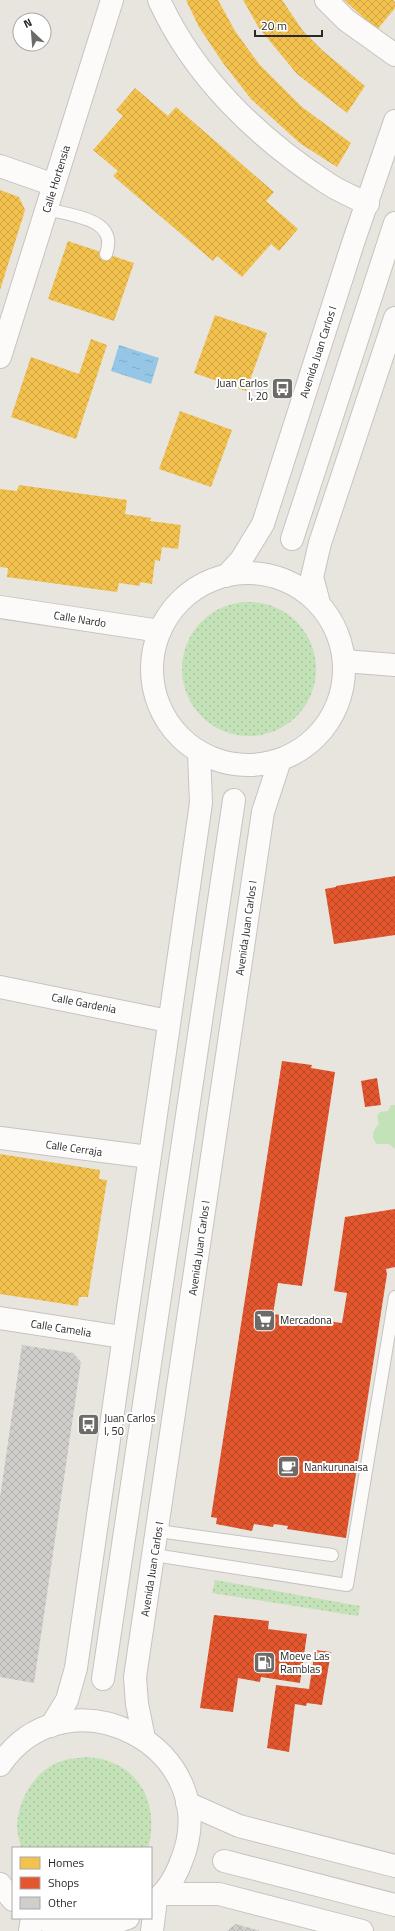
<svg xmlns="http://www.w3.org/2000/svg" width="395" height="1931" viewBox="0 0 395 1931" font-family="'Titillium Web',sans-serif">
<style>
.park{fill:#c4e2b8}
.garden{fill:url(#garden-dots)}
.water{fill:url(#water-ripples)}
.homes{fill:url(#homes-cross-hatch)}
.shops{fill:url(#shops-cross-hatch)}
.building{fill:url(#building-cross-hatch)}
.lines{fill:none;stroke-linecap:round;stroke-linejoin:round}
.lane-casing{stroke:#c5c4c3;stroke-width:14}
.street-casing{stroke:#c5c4c3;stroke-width:24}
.secondary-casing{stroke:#c5c4c3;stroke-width:24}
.lane{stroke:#fcfbfa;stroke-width:12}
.street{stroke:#fcfbfa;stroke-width:22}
.secondary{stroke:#fcfbfa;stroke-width:22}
.labels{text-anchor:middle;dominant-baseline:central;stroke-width:4;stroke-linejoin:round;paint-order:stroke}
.street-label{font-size:11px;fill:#292929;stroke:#fff}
.poi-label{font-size:11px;fill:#292929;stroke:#fff;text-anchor:start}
</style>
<defs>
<pattern id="garden-dots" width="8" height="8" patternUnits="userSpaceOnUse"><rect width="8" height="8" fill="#c4e2b8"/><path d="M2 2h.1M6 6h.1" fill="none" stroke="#a8c29e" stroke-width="1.8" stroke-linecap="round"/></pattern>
<pattern id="water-ripples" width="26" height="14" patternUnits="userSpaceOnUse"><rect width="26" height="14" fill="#95c6e6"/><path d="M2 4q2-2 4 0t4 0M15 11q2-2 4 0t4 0" fill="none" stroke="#80aac5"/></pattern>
<pattern id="homes-cross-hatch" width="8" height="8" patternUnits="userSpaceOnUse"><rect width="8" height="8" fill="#f2c14e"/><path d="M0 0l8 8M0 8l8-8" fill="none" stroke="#d0a644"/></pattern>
<pattern id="shops-cross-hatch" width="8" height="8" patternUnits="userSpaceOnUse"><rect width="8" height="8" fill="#e4572e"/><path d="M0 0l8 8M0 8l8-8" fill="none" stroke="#b94827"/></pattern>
<pattern id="building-cross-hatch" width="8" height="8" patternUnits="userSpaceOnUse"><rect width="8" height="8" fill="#d0ceca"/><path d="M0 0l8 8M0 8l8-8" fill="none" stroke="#b3b1ae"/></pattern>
</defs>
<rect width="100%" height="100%" fill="#e8e5de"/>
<path class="park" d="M391 1105H395V1149L389 1144H377C370 1137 373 1130 379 1124L377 1116 380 1112 388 1111Z"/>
<path class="garden" d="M182 669a67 67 0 1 1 134 0a67 67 0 1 1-134 0Z
M215 1580 360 1606 358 1616 212 1593Z
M87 1757C94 1758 102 1758 108 1761 146 1774 158 1812 148 1848H21C20 1841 17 1833 17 1827 18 1798 36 1768 65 1760 72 1758 80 1758 87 1757Z"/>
<path class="water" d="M119 345 159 358 151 384 111 371Z"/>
<path class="homes" d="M186 0H218L235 31 259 64 302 107 351 143 337 167 301 144 251 99 223 63 199 27Z
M243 0H282L303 31 322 50 365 86 347 113 297 74 259 28Z
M344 0H393L395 2V8L377 30Z
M135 88 168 116 176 107 274 192 266 201 298 229 279 251 271 244 242 277 217 256 213 261 113 176 118 171 93 150 123 116 116 110Z
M0 190 19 197 25 210 0 290Z
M68 241 134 263 114 321 48 299Z
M215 315 267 333 246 391 194 373Z
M91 339 107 345 76 439 11 417 31 357 79 374Z
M180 411 232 430 211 487 159 469Z
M19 485 127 500 125 514 151 518 150 521 181 525 178 549 162 547 160 561 155 560 152 584 140 582V586L119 583 117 592 7 577 8 568 0 567V489L17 491Z
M0 1154 100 1170 99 1179 107 1180 88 1297H79L78 1306 0 1294Z"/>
<path class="shops" d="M395 876V935L334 944 325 889 336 887V886Z
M282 1061 312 1065 311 1068 335 1072 302 1286 278 1283 273 1314 342 1323 347 1293 334 1291 345 1217 395 1209V1267L386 1269 387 1274 346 1538 287 1529 288 1526 274 1524 273 1527 254 1524 252 1531 216 1524 217 1518 211 1517Z
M377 1078 381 1105 365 1107 361 1081Z
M214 1615 269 1621 268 1629 307 1634 300 1683 261 1677 260 1682 238 1678 233 1712 200 1708Z
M315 1650 331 1652 322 1705 307 1703 306 1706 295 1704 289 1752 267 1748 276 1685 309 1689Z"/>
<path class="building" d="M22 1345 73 1353 81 1362 34 1683 0 1677V1498Z
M236 1924 260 1931H227Z"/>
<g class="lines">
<defs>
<path id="lane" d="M47 209C71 216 119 218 106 254
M158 1531 332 1555
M154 1555 347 1585 395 1297"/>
<path id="street" d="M159 0C194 77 258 138 327 183 340 192 354 197 368 204
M326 0 346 20 395 55
M0 166 54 185
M0 357 112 0
M292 539 395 223
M0 607 160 631
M344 661 395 665
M0 987 168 1021
M0 1138 149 1157
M0 1318 122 1337
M103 1679 234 800
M187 1803 239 1826 395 1866
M224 1861 395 1905
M162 1894H219L362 1931
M30 1931 32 1918"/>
<path id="secondary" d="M152 669a96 96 0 1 1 192 0a96 96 0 1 1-192 0Z
M226 576 241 560 263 524 353 243 395 121
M319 603 312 577 320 543 395 318
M51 1726 67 1700 76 1668 201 803 199 753
M144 1738 137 1704 135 1677 263 812 280 760
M0 1765C68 1665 228 1749 181 1862 175 1878 165 1894 151 1904
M0 1884 13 1900
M40 1918C71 1931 97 1929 128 1918
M152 1931 156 1900"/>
</defs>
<use href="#lane" class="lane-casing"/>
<use href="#street" class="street-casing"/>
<use href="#secondary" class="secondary-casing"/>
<use href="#lane" class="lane"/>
<use href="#street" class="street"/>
<use href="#secondary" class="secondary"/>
</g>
<defs>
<symbol id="bus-square" viewBox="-11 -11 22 22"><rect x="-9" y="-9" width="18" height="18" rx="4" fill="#6c6b68" stroke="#fff"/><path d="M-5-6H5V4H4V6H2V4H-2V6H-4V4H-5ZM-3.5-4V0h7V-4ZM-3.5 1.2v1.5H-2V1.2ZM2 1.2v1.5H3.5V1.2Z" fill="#fff"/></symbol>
<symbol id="supermarket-square" viewBox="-11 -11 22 22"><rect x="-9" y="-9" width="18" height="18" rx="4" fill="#6c6b68" stroke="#fff"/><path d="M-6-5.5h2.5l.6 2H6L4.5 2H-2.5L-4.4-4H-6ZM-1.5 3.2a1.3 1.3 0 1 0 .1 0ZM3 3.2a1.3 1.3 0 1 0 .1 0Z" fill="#fff"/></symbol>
<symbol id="cafe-square" viewBox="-11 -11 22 22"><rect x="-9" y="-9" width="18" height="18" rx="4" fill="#6c6b68" stroke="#fff"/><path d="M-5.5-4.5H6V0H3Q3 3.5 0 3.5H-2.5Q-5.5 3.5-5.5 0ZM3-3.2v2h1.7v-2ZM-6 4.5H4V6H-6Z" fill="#fff"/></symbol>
<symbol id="fuel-square" viewBox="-11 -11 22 22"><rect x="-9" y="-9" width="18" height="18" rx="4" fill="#6c6b68" stroke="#fff"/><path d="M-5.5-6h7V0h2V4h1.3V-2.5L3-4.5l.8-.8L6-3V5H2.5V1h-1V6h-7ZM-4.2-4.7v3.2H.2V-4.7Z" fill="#fff"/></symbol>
</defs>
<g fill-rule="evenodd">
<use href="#bus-square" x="270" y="376" width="25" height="25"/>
<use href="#supermarket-square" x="252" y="1308" width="25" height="25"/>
<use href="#bus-square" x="76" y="1412" width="25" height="25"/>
<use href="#cafe-square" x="276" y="1454" width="25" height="25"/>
<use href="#fuel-square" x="252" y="1650" width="25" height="25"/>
</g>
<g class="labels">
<g class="street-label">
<text transform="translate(56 179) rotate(-73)">Calle Hortensia</text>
<text transform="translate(318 352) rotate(-72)">Avenida Juan Carlos I</text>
<text transform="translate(80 619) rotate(9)">Calle Nardo</text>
<text transform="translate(246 928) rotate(-82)">Avenida Juan Carlos I</text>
<text transform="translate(84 1003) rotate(11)">Calle Gardenia</text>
<text transform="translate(74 1148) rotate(8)">Calle Cerraja</text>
<text transform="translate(199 1248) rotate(-82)">Avenida Juan Carlos I</text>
<text transform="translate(61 1328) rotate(9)">Calle Camelia</text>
<text transform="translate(152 1569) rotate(-81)">Avenida Juan Carlos I</text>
</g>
<g class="poi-label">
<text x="268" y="383" text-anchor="end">Juan Carlos<tspan x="268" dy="13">I, 20</tspan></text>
<text x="280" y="1320">Mercadona</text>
<text x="104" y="1418">Juan Carlos<tspan x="104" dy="13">I, 50</tspan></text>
<text x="304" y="1467">Nankurunaisa</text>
<text x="280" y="1656">Moeve Las<tspan x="280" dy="13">Ramblas</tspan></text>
</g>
</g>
<rect x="12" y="1847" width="140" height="72" fill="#ffffff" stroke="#a9a9a9"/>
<rect x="20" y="1857" width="20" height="12" fill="#f2c14e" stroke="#a9a9a9"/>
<text x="48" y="1867" font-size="12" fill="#292929">Homes</text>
<rect x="20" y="1877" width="20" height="12" fill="#e4572e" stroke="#a9a9a9"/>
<text x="48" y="1887" font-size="12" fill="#292929">Shops</text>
<rect x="20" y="1897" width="20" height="12" fill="#d0ceca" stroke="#a9a9a9"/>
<text x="48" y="1907" font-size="12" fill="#292929">Other</text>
<g transform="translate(32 32) rotate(334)"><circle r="19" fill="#ffffff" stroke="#a9a9a9"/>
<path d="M0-3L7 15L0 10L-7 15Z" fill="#6c6b68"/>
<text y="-6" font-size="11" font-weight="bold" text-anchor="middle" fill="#292929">N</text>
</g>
<path d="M255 30v6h67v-6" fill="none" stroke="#292929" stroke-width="2"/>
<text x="261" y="30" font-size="12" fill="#292929" stroke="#ffffff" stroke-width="3" paint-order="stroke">20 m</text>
</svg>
